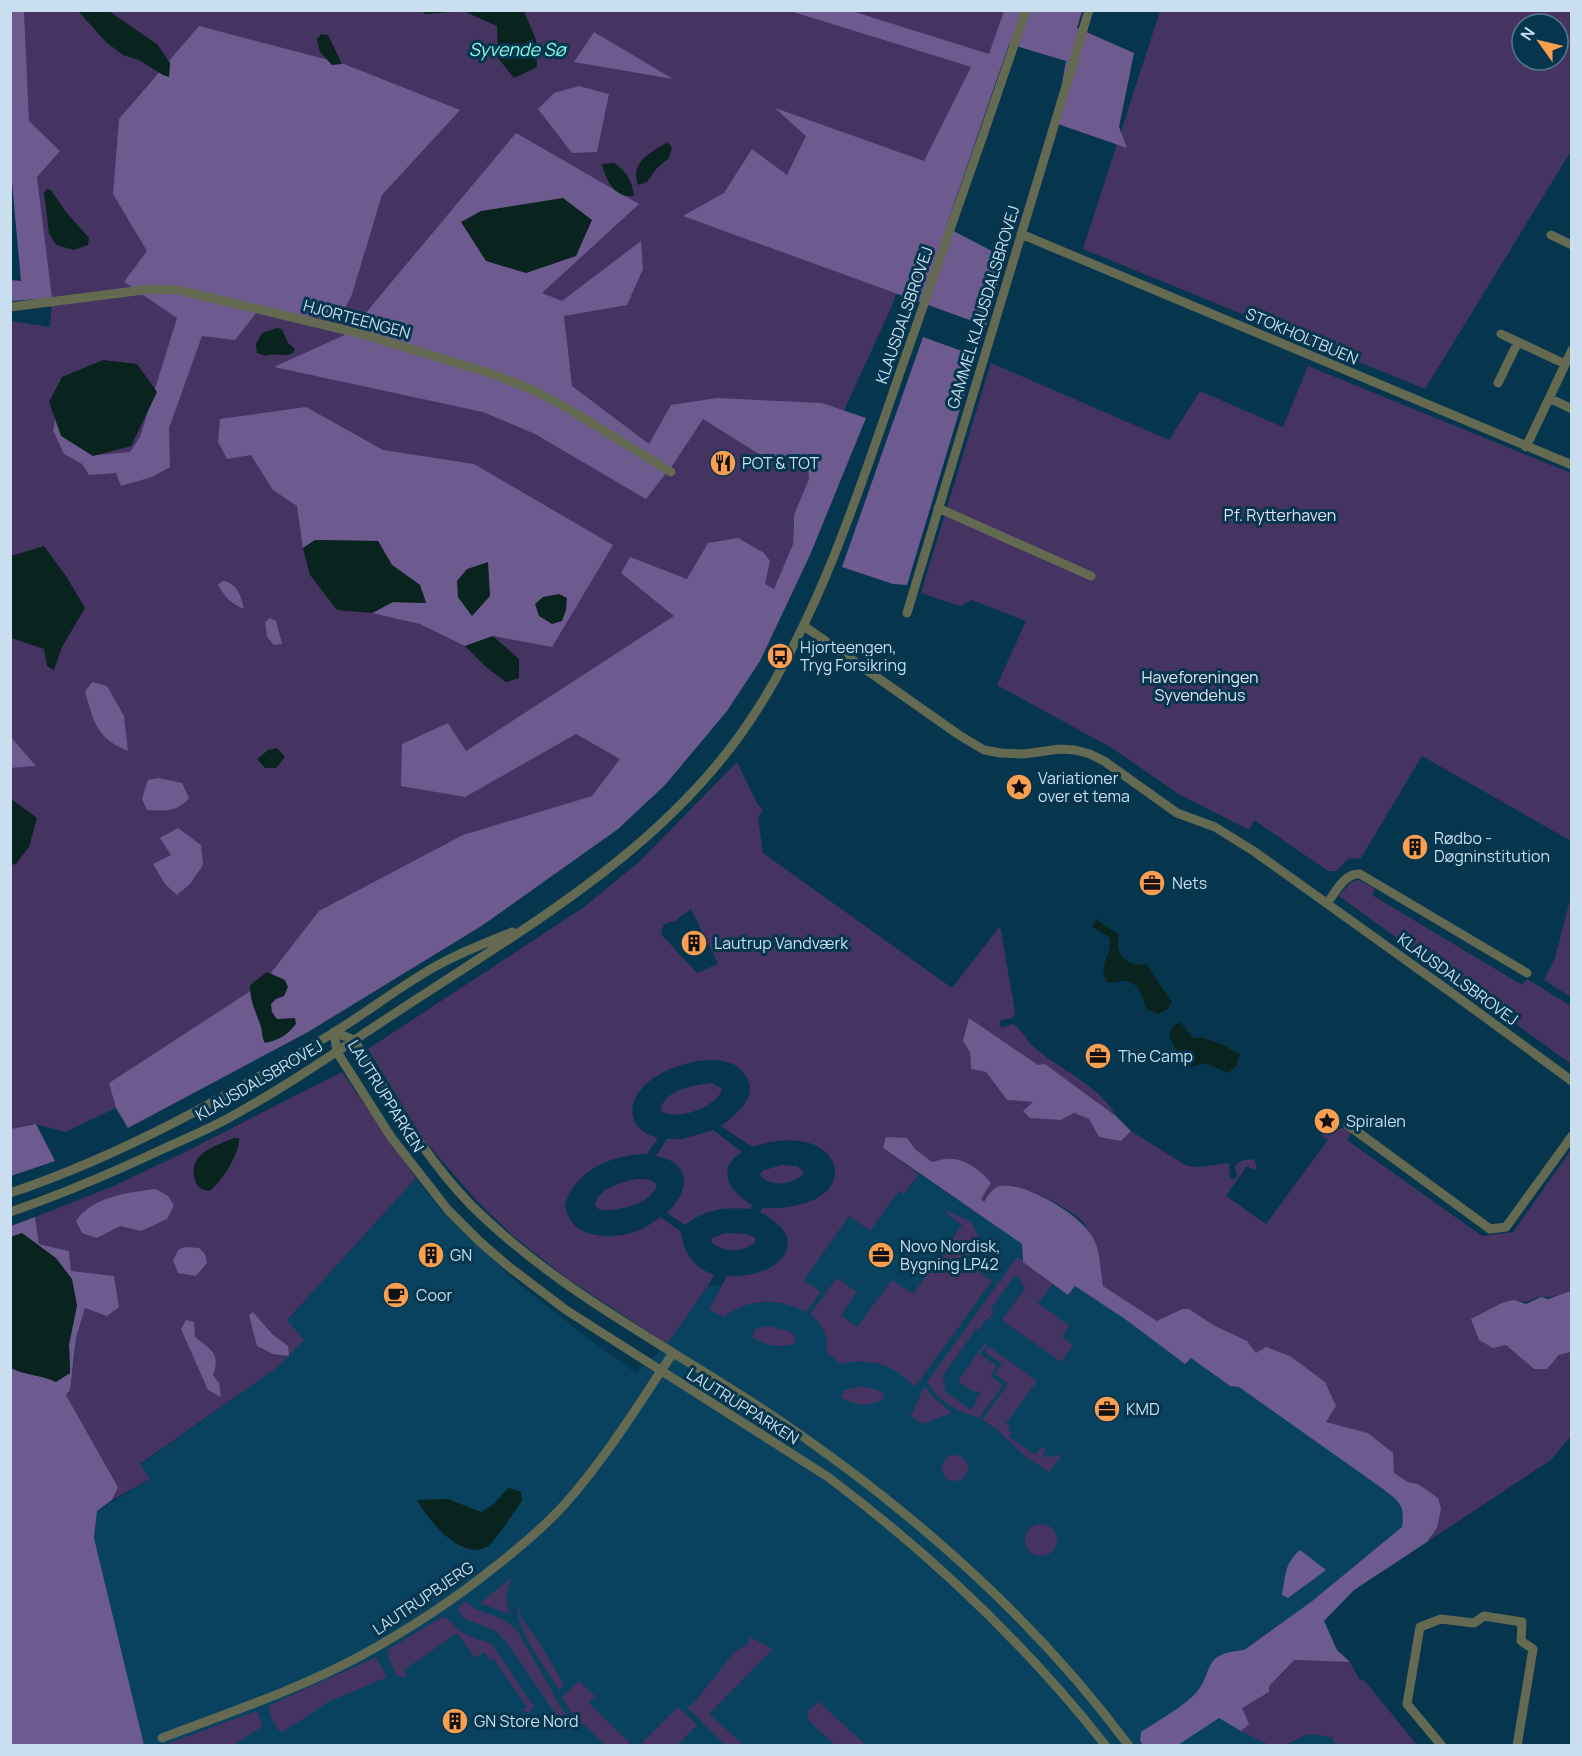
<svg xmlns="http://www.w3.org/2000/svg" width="1582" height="1756" viewBox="0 0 1582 1756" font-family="Manrope,sans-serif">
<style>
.built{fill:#09425f}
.green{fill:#453462;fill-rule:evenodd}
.forest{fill:#6d5b90}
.water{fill:#09231e}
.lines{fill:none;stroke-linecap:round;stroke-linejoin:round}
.minor{stroke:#646a51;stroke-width:9}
.labels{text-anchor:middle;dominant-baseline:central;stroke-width:6;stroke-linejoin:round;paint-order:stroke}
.street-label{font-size:16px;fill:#c9dfef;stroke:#06354e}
.poi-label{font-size:16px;fill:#c9dfef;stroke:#06354e;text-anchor:start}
.park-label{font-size:16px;fill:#e6e1f2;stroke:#06354e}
.water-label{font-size:18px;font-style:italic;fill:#83fbe3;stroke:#06354e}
</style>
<rect width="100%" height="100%" fill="#06354e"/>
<path class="built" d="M919 1174 1022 1244 1023 1262 1068 1295 1075 1285 1125 1319 1185 1363 1191 1358 1230 1386 1239 1387 1383 1489 1397 1500 1404 1510 1402 1527 1387 1542 1311 1602 1243 1650 1231 1651 1193 1696 1219 1717 1269 1746 144 1745 94 1538 97 1511 150 1479 140 1465 279 1366 303 1340 287 1320 416 1178 440 1209 512 1278 590 1340 636 1373 667 1344 708 1286 803 1280 849 1216 870 1231 899 1190 905 1194Z
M1305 1735H1321L1342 1742 1400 1746H1287Z"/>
<path class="green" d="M24 11H790L971 67 892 306 793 521V544L774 589 643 771 264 982 109 1083 116 1108 65 1132 36 1124 11 1129 10 768 35 766 11 737V321L50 327 52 298 29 121Z
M852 11H1004L990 55Z
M1160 11H1571V151L1425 389 1083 249ZM1522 24H1558V60H1522Z
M991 363 1169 440 1200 391 1283 427 1308 366 1571 473V841L1422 756 1361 858 1348 859 1336 871H1328L1254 820 1249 830 1177 793 1112 748 997 685 1026 621 972 600 960 606 921 593Z
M737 762 758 805 763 810 758 817 763 853 952 988 1000 926 1015 1011 1013 1018 1001 1020 999 1025 1002 1028 1013 1024C1022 1029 1026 1041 1035 1048 1063 1072 1098 1084 1117 1117L1038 1065 970 1052 971 1069 986 1072 1007 1100 1034 1102 1061 1120 1074 1113 1089 1119 1121 1141 1131 1131 1187 1166 1200 1167 1229 1163 1230 1178 1233 1180 1237 1177 1235 1166 1240 1161 1254 1159 1257 1168 1254 1170 1247 1166 1226 1196 1266 1224 1328 1140 1321 1135 1345 1127 1352 1132 1347 1140 1482 1236 1513 1232 1571 1150V1291C1562 1295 1553 1297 1542 1297 1530 1297 1533 1305 1514 1300L1506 1345 1534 1369H1547L1559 1355 1571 1352V1436L1551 1460 1427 1542 1437 1528 1441 1509 1419 1484 1408 1482 1393 1473 1368 1433 1326 1422 1256 1353 1189 1309H1182L1157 1321 1103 1286C1101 1275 1090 1231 1084 1223 1075 1213 1045 1196 1032 1192 1022 1188 1010 1187 1000 1186L984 1202 915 1149 883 1148 919 1174 904 1194 899 1191 870 1231 849 1216 804 1280 821 1292 806 1312C778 1298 750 1297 724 1317L709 1310 727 1276C771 1280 820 1244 760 1212L762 1208C873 1213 848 1114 752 1147L721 1126C735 1115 758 1098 747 1078 731 1045 668 1064 647 1083 624 1104 628 1130 658 1138L647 1154C613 1154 575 1170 565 1205 570 1240 613 1241 640 1230 647 1227 654 1221 661 1217L681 1232C684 1253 693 1267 714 1275L708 1286 667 1344 565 1277 512 1235 476 1200 423 1139 368 1049 584 907 640 861ZM691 909 718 964 697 973 661 934 664 924 675 921Z
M1359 880 1375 889 1372 895 1522 985 1527 979 1571 1006V1064L1339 896 1351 882Z
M1571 896V997L1544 980 1555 958Z
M342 1072 416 1178 287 1320 304 1340 279 1366 140 1464 150 1479 112 1500 118 1486 66 1395 74 1363 76 1338 85 1308 71 1271 69 1251 39 1244 35 1217 114 1186 189 1150Z
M712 1083 722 1089C718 1107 676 1122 661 1111 662 1090 695 1085 712 1083Z
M713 1130 742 1152C714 1169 731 1193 752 1205L750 1209C726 1207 705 1209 685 1225L667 1213C690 1190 693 1163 656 1156L667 1139H683Z
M781 1165 797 1166 803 1171 802 1176C790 1184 770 1188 760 1175L762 1171Z
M637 1179C645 1179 653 1178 657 1186 649 1205 619 1211 600 1210L595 1205C598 1188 622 1182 637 1179Z
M947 1211 971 1222 980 1239 964 1261 992 1281 915 1387C894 1365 871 1357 841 1364L826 1352C828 1335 824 1325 810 1314L837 1278 857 1292 841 1315 857 1327 892 1280 913 1294 962 1225 946 1213Z
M726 1233 747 1234 755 1238V1242C742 1253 724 1253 711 1242L712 1238Z
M1017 1257 1053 1284 1038 1303 1070 1326 1062 1337 1073 1345 1061 1362 1002 1320 1026 1287 1020 1283 1022 1280 1015 1275 990 1310 994 1312 990 1317 993 1320 992 1321 987 1318 978 1330 976 1329 942 1377 945 1380 943 1384 946 1386 944 1391 971 1410 977 1402 974 1400 981 1394 975 1390 974 1392 958 1381 985 1343 987 1345 980 1354 997 1366 990 1376 1003 1385 979 1418C957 1411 940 1403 927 1382Z
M767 1326 785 1330 792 1333 796 1338 794 1344C779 1348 765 1346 752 1337L755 1329Z
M988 1346 1037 1381 1006 1423 1010 1426 1008 1430 1012 1432 1009 1437 1035 1455 1042 1447 1046 1450 1042 1457 1062 1455 1049 1472 1025 1456 995 1428 982 1420 1008 1384 995 1374 1002 1364 986 1353Z
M925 1386 932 1396 952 1413 922 1424 910 1415C918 1406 918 1396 925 1386Z
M857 1387 871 1388 884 1393V1398C871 1408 854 1406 841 1397L844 1390Z
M942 1468a13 13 0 1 1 26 0a13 13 0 1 1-26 0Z
M1025 1540a16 16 0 1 1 32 0a16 16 0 1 1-32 0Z
M511 1578 506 1595 509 1614 480 1603Z
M465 1601 476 1609 504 1620 517 1630 562 1709 574 1725 567 1731 508 1644 496 1631 463 1618 458 1608Z
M517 1604 522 1619 536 1637 564 1684 559 1690C545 1667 516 1631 517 1604Z
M442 1617 448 1619 458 1629 469 1636 492 1644 534 1707 529 1713 522 1710 527 1707 493 1658 490 1660 484 1652 475 1658 457 1633 404 1670 407 1675 402 1678 396 1675 387 1653 389 1649Z
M750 1637 773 1649 709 1714 744 1745H725L687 1707 693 1704 735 1651 747 1645Z
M376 1657 387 1677 330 1701 281 1733 272 1720 268 1706Z
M1294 1660 1350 1662 1360 1680 1365 1681 1417 1745H1336L1332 1738 1321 1735H1305L1287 1745H1269L1241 1731 1244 1728 1213 1708Z
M579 1681 595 1696 589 1703 632 1745H606L572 1714 562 1697Z
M819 1702 866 1745H835L810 1722 807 1714 809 1709Z
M678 1707 697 1725 678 1745H640Z
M257 1711 263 1726 234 1745H164Z"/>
<path class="forest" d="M24 10 29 121 60 151 37 177 52 298 11 301V280L21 281 10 161V11Z
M790 11H852L989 54 1004 11H1082L1077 28 1134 53 1119 127 1127 148 1055 123 1066 61 1009 44 946 227 1005 258 986 326 683 216 724 193 752 149 787 175 806 136 775 108 924 161 971 67Z
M199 26 344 64 460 110 382 195 352 294 339 321 287 313 257 312 235 340 202 336 169 428 170 467 152 477 121 486 116 473 89 475 82 464 64 454 53 430 56 415 74 436 97 455 130 452 140 437 177 318 124 282 147 251 113 194 119 119Z
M594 32 673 79 574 62Z
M579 86 609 94 597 152 572 153 538 109 554 93Z
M516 133 639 204 542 293 562 301 641 241 643 269 627 305 564 316 572 386 649 444 671 405 717 398 822 403 866 418 810 555 760 661 727 711 665 785 618 829 483 925 308 1032 128 1128 116 1108 109 1083 264 982 319 911 463 835 592 796 620 759 576 734 465 797 401 786 402 744 448 723 466 751 674 616 621 573 630 557 687 579 708 543 738 538 764 553 770 561 765 584 774 589 793 544 794 515 809 479 808 467 798 456 767 459 703 419 674 463 646 499 535 434 483 412 274 367 349 333Z
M923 337 976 356 907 585 893 584 842 567Z
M306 407 383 450 474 464 613 545 552 647 493 636 465 646 420 624 372 613 393 602 426 603 420 585 392 565 378 541 315 540 303 548 297 506 273 490 251 455 227 459 218 442 220 419Z
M222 581C237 582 241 596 244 609 231 604 225 597 218 585Z
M270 618 276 621 282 644 274 645 267 637 265 622Z
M92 682 107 686 124 716 128 751C96 738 94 722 85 692Z
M10 737H11L36 766 11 768Z
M158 778 182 783 189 798C178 812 164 811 147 810L142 799 148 780Z
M178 828 201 845 203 865 190 884 177 895 165 884 153 864 171 855 160 838Z
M969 1018 1038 1065 1045 1064 1117 1117 1131 1131 1121 1141 1099 1137 1089 1119 1074 1113 1061 1120 1030 1118 1023 1111 1033 1102 1007 1100 986 1072 971 1069 970 1052 963 1041Z
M36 1124 55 1161 11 1176V1129Z
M886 1137 907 1138 915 1149 932 1162C937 1161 942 1159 947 1159 963 1157 982 1171 991 1183L981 1199 984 1202C988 1196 992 1188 1000 1186 1026 1182 1079 1214 1092 1236 1101 1251 1100 1270 1103 1286L1157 1321 1182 1309H1189L1215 1326 1247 1341 1256 1353 1266 1347 1290 1356 1325 1382 1336 1406 1326 1422 1368 1433 1393 1453 1394 1473 1408 1482 1418 1484 1438 1498 1441 1509 1437 1528 1427 1542 1354 1590 1324 1621 1337 1650 1350 1662 1294 1660 1269 1686V1692L1242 1708 1249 1724 1241 1731 1219 1718 1178 1745H1143L1140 1741 1141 1732C1158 1721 1177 1710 1192 1697 1217 1674 1197 1654 1244 1650L1311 1602 1402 1527C1405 1505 1400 1502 1383 1489L1239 1387 1230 1386 1191 1358 1185 1364 1125 1319 1075 1286 1068 1295 1023 1262 1022 1244 883 1148Z
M156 1189 168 1196 174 1205 167 1219 141 1231 120 1226 97 1238 82 1233 76 1221C91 1197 130 1192 156 1189Z
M35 1217 39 1244 69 1251 71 1271 114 1276 119 1307 107 1316 85 1308 76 1338 70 1390 66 1395 118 1487 112 1500 97 1511 94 1538 144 1745H11L10 1368C25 1375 41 1375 56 1381L70 1373 69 1344 77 1305 22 1233 11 1237V1226Z
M186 1247 199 1248 205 1254 207 1263 196 1276 178 1273 173 1260 179 1249Z
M1571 1291V1352L1559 1355 1547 1369H1534L1506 1345 1493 1348 1479 1340 1471 1319 1502 1303 1514 1300 1526 1304 1541 1297 1548 1299Z
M253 1312 272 1334 288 1346 289 1356 273 1354 257 1346 249 1315Z
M186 1320 194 1322 195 1337C211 1350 221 1353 213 1375L219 1383 221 1397 208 1390 181 1329Z
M1300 1550 1326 1570 1288 1598 1282 1595C1286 1575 1284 1564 1300 1550Z"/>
<path class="water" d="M78 11H109L158 45 170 63 169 77 163 75 139 60 123 55 106 42Z
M420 11H524L536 40 537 67 514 78 498 58 497 26 463 11 426 14Z
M321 34 328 35 342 64 332 65 320 52 317 39Z
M668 142 672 148 669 158 657 168 647 182 638 185C629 163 652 151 668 142Z
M614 163C627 171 632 181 634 196 614 198 606 180 602 164Z
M47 189 51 190 66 212 89 238 88 245 74 250 56 245 49 233 44 193Z
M563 198 592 220 576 256 526 273 486 261 461 222 481 211Z
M277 328 282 329 288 343 295 349 293 353C283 358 277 352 266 356L257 353 256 344 262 333Z
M103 360 137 364 157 392 131 446 93 456 61 436 49 402 62 377Z
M315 540 378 541 392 565 420 585 426 603 393 602 372 613 337 610 310 575 303 548Z
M44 546 66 576 85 608 62 647 54 670 47 666 44 649 11 638V556Z
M488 562 490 596 472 616 458 597 457 581 467 569Z
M559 594 567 598 566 610 562 621 552 624 539 616 535 604 543 597Z
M493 636 519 659V678L506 682 486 667 465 646Z
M277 748 285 757 276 768H265L257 759 268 750Z
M11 799 37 818 29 847 16 864 11 865Z
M1096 919 1119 935C1114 954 1127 968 1146 964L1172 1002 1168 1009 1158 1014 1147 1009C1143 999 1139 983 1127 981 1120 980 1115 984 1107 982 1097 966 1112 955 1110 938L1092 926Z
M267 972 285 980 288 987 284 996 276 999 271 1004 272 1012 277 1019 295 1018 296 1024C287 1035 280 1040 265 1043 261 1036 263 1031 260 1024 255 1010 250 1001 250 985Z
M1180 1022 1193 1038H1203L1227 1046 1229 1049 1240 1054 1236 1066 1228 1073 1206 1063 1191 1067 1183 1062 1169 1036 1173 1026Z
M234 1138H239C241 1151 221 1184 209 1191 202 1190 197 1187 195 1180 187 1154 215 1146 234 1138Z
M22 1233 56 1258 72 1279 77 1305 69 1344 70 1373 56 1382C41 1375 25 1375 11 1368V1237Z
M509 1488 521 1492 522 1501C514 1512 497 1539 488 1546 463 1563 427 1519 417 1500L448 1499 481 1512C494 1507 499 1496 509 1488Z"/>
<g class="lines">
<path class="minor" d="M1021 234 1572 465
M1551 235 1572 245
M10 307 151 289 178 290 358 333 490 373 533 390 567 408 671 472
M1501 334 1565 364
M1498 383 1518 342
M1549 398 1572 409
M1526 447 1572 350
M938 508 1091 576
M907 613 1089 10
M804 626 959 735 984 750 1001 753 1024 754 1060 749 1075 750 1090 754 1104 761 1177 813 1215 827 1255 852 1456 996 1572 1081
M1327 903C1336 892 1344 873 1360 874L1527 973
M334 1032 354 1040C390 1096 424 1157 471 1205 554 1288 660 1342 758 1406 897 1498 1029 1611 1129 1746
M334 1032 337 1052 391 1137 448 1210 479 1241 508 1266 566 1310 828 1477C933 1556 1024 1642 1106 1746
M1348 1125 1490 1229 1506 1227 1572 1136
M10 1193C124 1155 231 1094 333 1033 363 1015 391 993 421 975 449 957 481 945 512 932
M10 1212C63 1194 114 1172 165 1148 185 1139 206 1130 225 1120 294 1083 357 1037 423 995 546 915 676 838 757 710 821 609 858 494 897 381 940 258 984 134 1026 10
M162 1738C230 1712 300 1689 364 1654 411 1628 455 1599 496 1566 520 1547 544 1527 564 1505 606 1458 638 1405 673 1353
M1442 1746 1407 1704 1420 1627 1441 1619 1474 1623 1484 1616 1522 1622 1521 1641 1533 1649 1517 1746"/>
</g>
<defs>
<symbol id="restaurant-disc" viewBox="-11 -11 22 22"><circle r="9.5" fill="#fa9f4f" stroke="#06354e"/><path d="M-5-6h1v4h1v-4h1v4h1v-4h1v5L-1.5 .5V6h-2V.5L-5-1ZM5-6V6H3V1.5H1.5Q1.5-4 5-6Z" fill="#111"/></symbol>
<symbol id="bus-disc" viewBox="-11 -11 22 22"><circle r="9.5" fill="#fa9f4f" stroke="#06354e"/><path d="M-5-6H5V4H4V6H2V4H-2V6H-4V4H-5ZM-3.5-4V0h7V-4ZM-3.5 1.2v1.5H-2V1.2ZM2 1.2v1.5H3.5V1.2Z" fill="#111"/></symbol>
<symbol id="sight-disc" viewBox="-11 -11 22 22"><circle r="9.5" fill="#fa9f4f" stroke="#06354e"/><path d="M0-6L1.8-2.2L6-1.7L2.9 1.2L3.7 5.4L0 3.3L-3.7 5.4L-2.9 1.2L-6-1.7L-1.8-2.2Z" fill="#111"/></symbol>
<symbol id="building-disc" viewBox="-11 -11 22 22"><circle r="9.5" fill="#fa9f4f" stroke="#06354e"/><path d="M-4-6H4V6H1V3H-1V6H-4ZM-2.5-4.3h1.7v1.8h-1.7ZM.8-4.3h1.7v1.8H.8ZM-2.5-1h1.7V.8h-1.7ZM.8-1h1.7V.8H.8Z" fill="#111"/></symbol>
<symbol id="office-disc" viewBox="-11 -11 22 22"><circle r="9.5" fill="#fa9f4f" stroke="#06354e"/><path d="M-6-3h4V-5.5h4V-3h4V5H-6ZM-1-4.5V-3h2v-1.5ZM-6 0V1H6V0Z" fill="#111"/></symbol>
<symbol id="cafe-disc" viewBox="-11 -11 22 22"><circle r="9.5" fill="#fa9f4f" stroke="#06354e"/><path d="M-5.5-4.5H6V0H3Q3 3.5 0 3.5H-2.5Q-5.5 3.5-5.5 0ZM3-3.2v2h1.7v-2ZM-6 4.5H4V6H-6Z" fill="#111"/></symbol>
</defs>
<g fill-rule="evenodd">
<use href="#restaurant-disc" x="708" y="448" width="30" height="30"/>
<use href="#bus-disc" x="765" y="641" width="30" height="30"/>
<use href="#sight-disc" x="1004" y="772" width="30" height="30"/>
<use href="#building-disc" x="1400" y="832" width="30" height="30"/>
<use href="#office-disc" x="1137" y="868" width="30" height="30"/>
<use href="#building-disc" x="679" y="928" width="30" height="30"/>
<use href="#office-disc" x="1083" y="1041" width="30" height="30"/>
<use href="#sight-disc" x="1312" y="1106" width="30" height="30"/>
<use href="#building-disc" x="416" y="1240" width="30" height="30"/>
<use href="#office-disc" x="866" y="1240" width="30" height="30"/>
<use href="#cafe-disc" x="381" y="1280" width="30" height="30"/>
<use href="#office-disc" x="1092" y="1394" width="30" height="30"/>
<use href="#building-disc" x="440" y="1706" width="30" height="30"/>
</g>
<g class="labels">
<g class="street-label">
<text transform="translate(983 307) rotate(-73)">GAMMEL KLAUSDALSBROVEJ</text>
<text transform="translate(904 315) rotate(-71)">KLAUSDALSBROVEJ</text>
<text transform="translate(357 319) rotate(15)">HJORTEENGEN</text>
<text transform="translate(1302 336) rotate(23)">STOKHOLTBUEN</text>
<text transform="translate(1458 979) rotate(36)">KLAUSDALSBROVEJ</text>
<text transform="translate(259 1080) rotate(-30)">KLAUSDALSBROVEJ</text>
<text transform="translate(386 1096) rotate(58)">LAUTRUPPARKEN</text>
<text transform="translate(743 1406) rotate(32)">LAUTRUPPARKEN</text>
<text transform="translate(423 1598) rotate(-34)">LAUTRUPBJERG</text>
</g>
<g class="poi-label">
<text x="742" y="463">POT &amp; TOT</text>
<text x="800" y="647">Hjorteengen,<tspan x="800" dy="18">Tryg Forsikring</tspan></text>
<text x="1038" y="778">Variationer<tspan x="1038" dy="18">over et tema</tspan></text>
<text x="1434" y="838">Rødbo -<tspan x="1434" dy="18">Døgninstitution</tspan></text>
<text x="1172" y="883">Nets</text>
<text x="714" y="943">Lautrup Vandværk</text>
<text x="1118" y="1056">The Camp</text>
<text x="1346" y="1121">Spiralen</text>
<text x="900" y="1246">Novo Nordisk,<tspan x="900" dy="18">Bygning LP42</tspan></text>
<text x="450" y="1255">GN</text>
<text x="416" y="1295">Coor</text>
<text x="1126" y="1409">KMD</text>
<text x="474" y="1721">GN Store Nord</text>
</g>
<g class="park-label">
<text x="1280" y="515">Pf. Rytterhaven</text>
<text x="1200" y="677">Haveforeningen<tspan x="1200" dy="18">Syvendehus</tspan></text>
</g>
<g class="water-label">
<text x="517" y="49">Syvende Sø</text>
</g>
</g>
<rect width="1582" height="1756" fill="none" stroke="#c9dfef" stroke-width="24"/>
<g transform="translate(1540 42) rotate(304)"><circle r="28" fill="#06354e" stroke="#54798e" stroke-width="1.5"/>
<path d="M0-4.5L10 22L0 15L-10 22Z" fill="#fa9f4f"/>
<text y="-9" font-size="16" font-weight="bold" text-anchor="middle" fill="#c9dfef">N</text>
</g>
</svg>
